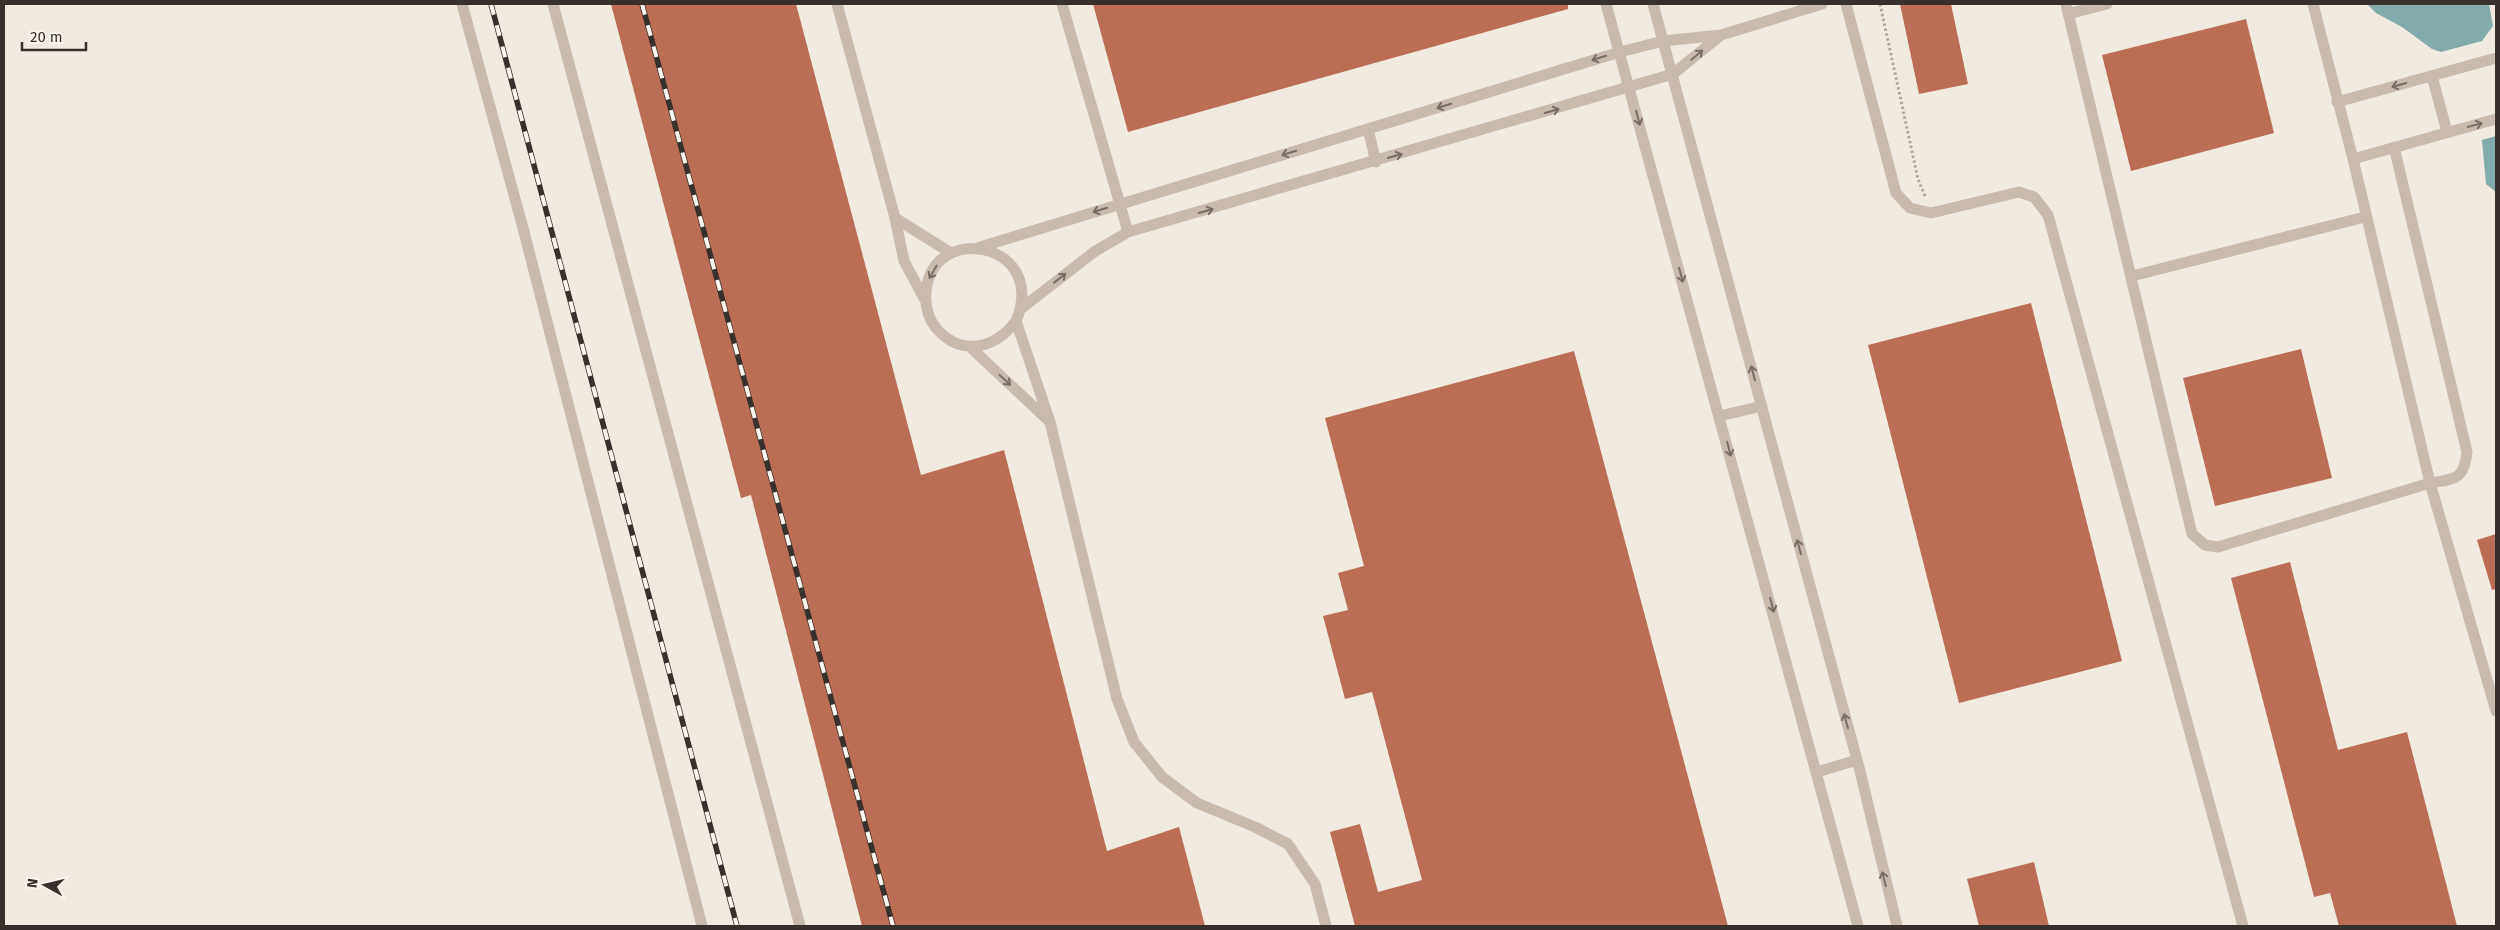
<svg xmlns="http://www.w3.org/2000/svg" width="2500" height="930" viewBox="0 0 2500 930" font-family="'Fira Sans',sans-serif">
<style>
.water{fill:#83abac}
.building{fill:#bb6e55}
.lines{fill:none;stroke-linecap:round;stroke-linejoin:round}
.path{stroke:#b5a498;stroke-width:3;stroke-dasharray:2.5 2.5;stroke-linecap:butt}
.lane{stroke:#c9baae;stroke-width:11}
.rail-casing{stroke:#38302c;stroke-width:5.5}
.rail{stroke:#f9f4ee;stroke-width:4;stroke-dasharray:11;stroke-linecap:butt}
.oneway{stroke:#796e66}
</style>
<rect width="100%" height="100%" fill="#f1eae1"/>
<path class="water" d="M2367 4H2489L2493 26 2482 41 2441 52 2432 49 2402 27 2376 13Z
M2496 136V192L2486 184 2482 140Z"/>
<path class="building" d="M611 4H796L921 475 1004 450 1107 851 1179 827 1205 926H862L751 495 741 498Z
M1093 4H1568V9L1128 132Z
M1900 4H1951L1968 84 1919 94Z
M2246 19 2274 133 2131 171 2102 55Z
M2031 303 2122 661 1959 703 1868 345Z
M2301 349 2332 478 2215 506 2183 378Z
M1574 351 1728 926H1355L1330 832 1360 824 1378 892 1422 880 1372 692 1345 699 1323 616 1348 610 1338 573 1364 566 1325 418Z
M2496 534V589L2492 590 2477 540Z
M2290 562 2338 750 2407 732 2457 926H2339L2330 893 2314 897 2231 578Z
M2034 862 2049 926H1979L1967 879Z"/>
<g class="lines">
<path class="path" d="M1880 4 1918 179 1925 196"/>
<path class="lane" d="M462 4 523 228 702 926
M553 4 800 926
M837 4 895 218 904 261 925 300
M1062 4 1128 232
M1606 4 1858 926
M1653 4 1860 771 1897 926
M1846 4 1896 193 1910 208 1931 213 2019 192 2034 197 2048 215 2243 926
M2066 4 2192 534 2205 545 2218 547 2430 483 2353 159 2313 4
M2068 14 2107 4
M2432 76 2447 132
M2337 102 2496 58
M1368 129 1376 162
M2394 147 2467 452C2464 480 2455 479 2430 483L2496 711
M2353 159 2496 119
M895 218 951 253
M980 247 1620 52 1663 41 1721 35 1822 4
M2132 276 2365 217
M1022 308 1094 252 1128 232 1673 74 1721 35
M1016 321C995 349 961 357 936 328 928 318 925 305 926 292 932 220 1049 243 1016 321L1050 422 1117 699 1134 742 1162 777 1197 803 1255 827 1288 844 1315 884 1326 926
M969 346 1049 421
M1720 416 1762 406
M1817 772 1857 760"/>
<defs>
<path id="rail" d="M491 4 737 926
M642 4 893 926"/>
</defs>
<use href="#rail" class="rail-casing"/>
<use href="#rail" class="rail"/>
</g>
<defs><path id="oneway-shaft" d="M-6 0H5M1.5-3L5.5 0L1.5 3" fill="none" stroke-width="1.6" stroke-linecap="round" stroke-linejoin="round" transform="scale(1.25)"/></defs>
<g class="oneway">
<use href="#oneway-shaft" transform="translate(1697 55) rotate(-40)"/>
<use href="#oneway-shaft" transform="translate(1599 58) rotate(163)"/>
<use href="#oneway-shaft" transform="translate(2399 85) rotate(164)"/>
<use href="#oneway-shaft" transform="translate(1444 106) rotate(163)"/>
<use href="#oneway-shaft" transform="translate(1552 111) rotate(-16)"/>
<use href="#oneway-shaft" transform="translate(1638 118) rotate(75)"/>
<use href="#oneway-shaft" transform="translate(2475 125) rotate(-15)"/>
<use href="#oneway-shaft" transform="translate(1289 153) rotate(163)"/>
<use href="#oneway-shaft" transform="translate(1395 156) rotate(-16)"/>
<use href="#oneway-shaft" transform="translate(1100 210) rotate(163)"/>
<use href="#oneway-shaft" transform="translate(1206 211) rotate(-16)"/>
<use href="#oneway-shaft" transform="translate(933 272) rotate(120)"/>
<use href="#oneway-shaft" transform="translate(1681 275) rotate(75)"/>
<use href="#oneway-shaft" transform="translate(1060 278) rotate(-38)"/>
<use href="#oneway-shaft" transform="translate(1753 373) rotate(-105)"/>
<use href="#oneway-shaft" transform="translate(1005 380) rotate(43)"/>
<use href="#oneway-shaft" transform="translate(1729 449) rotate(75)"/>
<use href="#oneway-shaft" transform="translate(1799 547) rotate(-105)"/>
<use href="#oneway-shaft" transform="translate(1772 605) rotate(75)"/>
<use href="#oneway-shaft" transform="translate(1846 721) rotate(-105)"/>
<use href="#oneway-shaft" transform="translate(1884 879) rotate(-104)"/>
</g>
<rect width="2500" height="930" fill="none" stroke="#38302c" stroke-width="10"/>
<g transform="translate(45 885) rotate(278)" stroke="#f9f4ee" stroke-width="4" paint-order="stroke">
<path d="M0-4L9 19L0 12L-9 19Z" fill="#38302c"/>
<text y="-8" font-size="14" font-weight="bold" text-anchor="middle" fill="#38302c">N</text>
</g>
<path d="M22 42v8h64v-8" fill="none" stroke="#38302c" stroke-width="2.5"/>
<text x="30" y="42" font-size="15" fill="#38302c" stroke="#f9f4ee" stroke-width="4" paint-order="stroke">20 m</text>
</svg>
